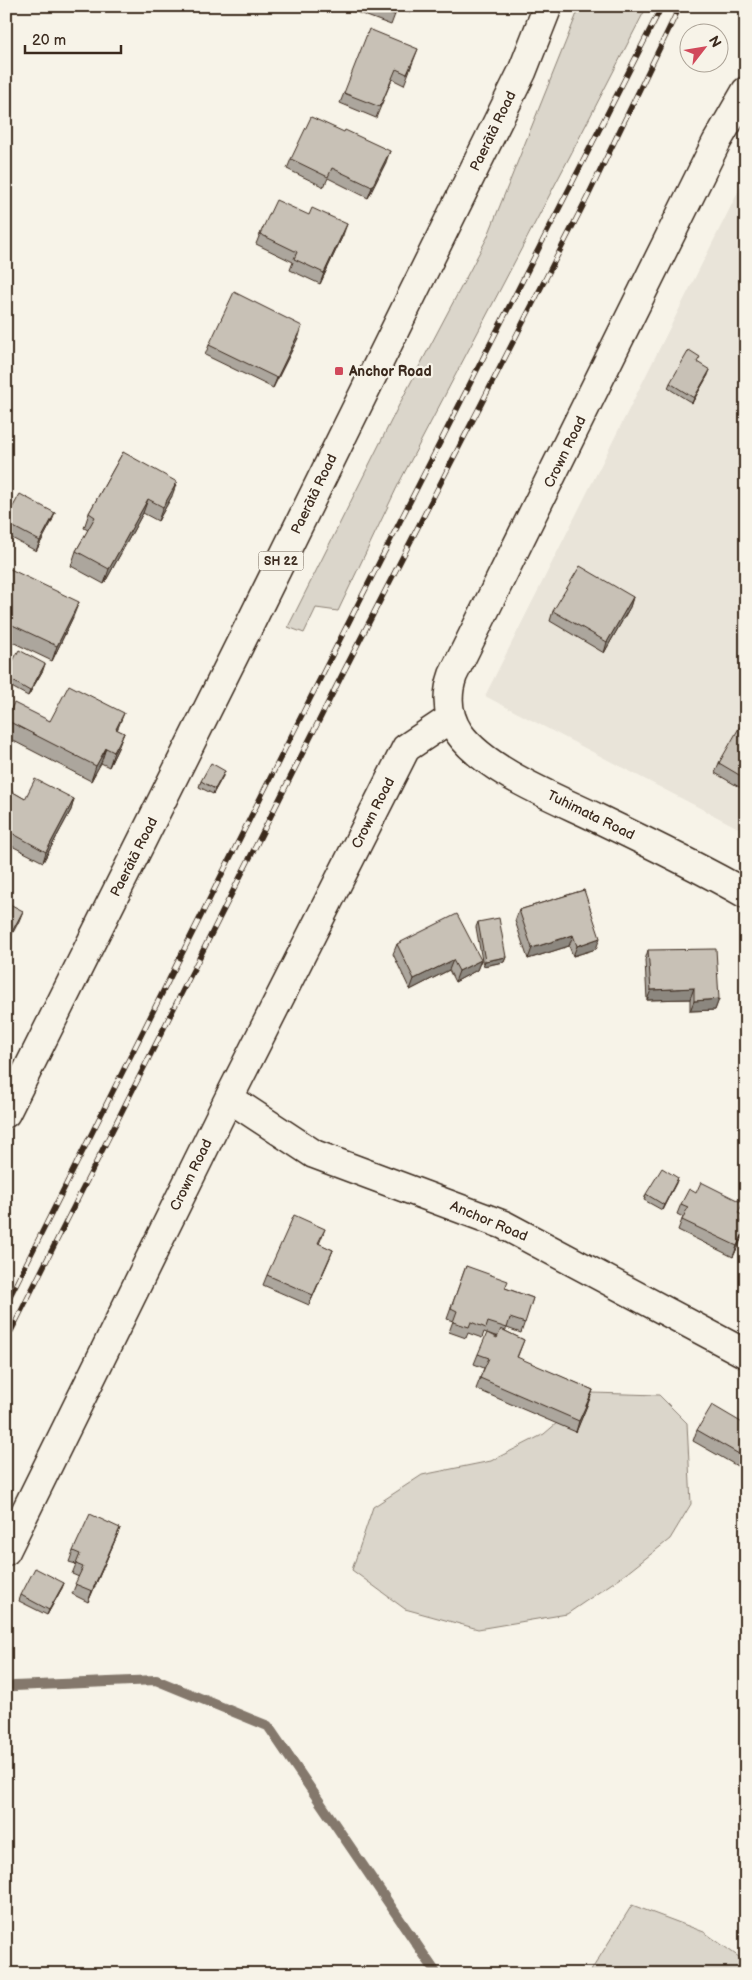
<svg xmlns="http://www.w3.org/2000/svg" width="752" height="1980" viewBox="0 0 752 1980" font-family="'Balsamiq Sans',sans-serif">
<style>
.built{fill:#e9e4d9}
.green{fill:#dbd6cb;stroke:#8b8074}
.lines{fill:none;stroke-linecap:round;stroke-linejoin:round}
.stream{stroke:#84786c;stroke-width:10}
.minor-casing{stroke:#3b2a1e;stroke-width:31}
.trunk-casing{stroke:#3b2a1e;stroke-width:31}
.minor{stroke:#f7f3e8;stroke-width:28}
.trunk{stroke:#f7f3e8;stroke-width:28}
.rail-casing{stroke:#3b2a1e;stroke-width:5.5}
.rail{stroke:#f7f3e8;stroke-width:4;stroke-dasharray:11;stroke-linecap:butt}
.wall{fill:#aca69d;stroke:#3b2a1e}
.shaded-wall{fill:#8c877f;stroke:#3b2a1e}
.building{fill:#c8c1b6;stroke:#3b2a1e}
.poi-dot{fill:#d1495b;stroke:#f7f3e8;stroke-width:2}
.labels{text-anchor:middle;dominant-baseline:central;stroke-width:4.5;stroke-linejoin:round;paint-order:stroke}
.shield{fill:#f7f3e8;stroke:#73665b;stroke-width:1}
.shield-label{font-size:12px;font-weight:bold;fill:#3b2a1e}
.street-label{font-size:14px;fill:#3b2a1e;stroke:#f7f3e8}
.poi-label{font-size:14px;font-weight:bold;fill:#3b2a1e;stroke:#f7f3e8;text-anchor:start}
</style>
<rect width="100%" height="100%" fill="#f7f3e8"/>
<filter id="ink" filterUnits="userSpaceOnUse"><feTurbulence type="fractalNoise" baseFrequency=".02" numOctaves="2"/><feDisplacementMap in="SourceGraphic" scale="10" xChannelSelector="R" yChannelSelector="G"/><feConvolveMatrix kernelMatrix="1 2 1 2 8 2 1 2 1" color-interpolation-filters="sRGB"/></filter>
<g filter="url(#ink)">
<path class="built" d="M746 176V832L485 696Z"/>
<path class="green" d="M580 6H647L571 154 399 483 338 611 316 608 304 633 288 627 400 403 487 238Z
M592 1393 659 1395 687 1423 691 1504 670 1539 627 1573 567 1614 478 1629 405 1609 352 1570 373 1507 422 1475 491 1461 544 1434Z
M632 1905 704 1932 746 1962V1974H589Z"/>
<g class="lines">
<path class="stream" d="M14 1686 156 1680 268 1726 437 1974"/>
<defs>
<path id="minor" d="M746 91 716 143 453 675C446 695 447 715 459 733 486 771 556 798 597 818 647 842 697 866 746 894
M229 1098 314 1154 504 1225 746 1354
M6 1551 229 1098 406 748 451 718"/>
<path id="trunk" d="M6 1113 250 624 522 72 548 6"/>
</defs>
<use href="#minor" class="minor-casing"/>
<use href="#trunk" class="trunk-casing"/>
<use href="#minor" class="minor"/>
<use href="#trunk" class="trunk"/>
<defs>
<path id="rail" d="M6 1304 328 663 662 6
M6 1341 344 671 588 196 680 6"/>
</defs>
<use href="#rail" class="rail-casing"/>
<use href="#rail" class="rail"/>
</g>
<path class="wall" d="M340 6H413L410 13 397 9 391 25Z
M418 49 404 85 392 79 376 118 340 103 344 93Z
M291 159 386 162 368 198 328 178 324 187 287 169Z
M260 234 343 235 320 284 290 270 293 262 256 244Z
M299 336 273 388 205 355 209 345Z
M697 363 708 375 692 403 668 388 670 383Z
M123 452 172 496 158 521 143 513 104 584 71 566 76 551 88 530 84 528 89 513Z
M55 513 51 523 36 551 6 535V519Z
M6 571 73 617 52 661 6 639Z
M633 597 630 607 604 653 550 621 553 611Z
M43 670 28 696 6 684V673Z
M6 718 50 721 117 730 124 733 118 748 109 767 101 763 91 781 6 737Z
M746 723V791L715 773 719 763Z
M223 776 213 794 199 787 201 781Z
M6 788 25 799H74L71 810 43 862 6 843Z
M584 890 596 949 573 956 569 946 528 959 515 921 519 910Z
M478 922 506 957 504 962 483 966 476 927Z
M397 944 481 960 477 970 455 982 449 970 410 990 393 954Z
M648 950 719 999 715 1010 690 1011V999L647 1000 645 960Z
M676 1183 662 1210 644 1200 646 1194Z
M681 1204 739 1214 745 1216 742 1223 743 1235 733 1257 678 1230 683 1217 677 1214Z
M325 1229 319 1244 333 1250 309 1305 263 1285 267 1275Z
M466 1266 505 1288 533 1298 521 1333 507 1328 505 1331 524 1340 517 1358 593 1390 576 1432 476 1389 484 1368 474 1364 478 1354 498 1337 484 1332 482 1338 468 1333 466 1338 449 1332 453 1321 447 1319Z
M746 1425V1471L693 1441 697 1430Z
M120 1528 116 1538 88 1602 72 1594 79 1577 72 1574 76 1564 69 1562 73 1551Z
M64 1583 62 1588 47 1615 19 1601 21 1595Z"/>
<path class="shaded-wall" d="M390 151 386 162 368 198 372 187Z
M347 224 343 235 320 284 324 273Z
M302 326 299 336 273 388 277 378Z
M710 370 708 375 692 403 694 398Z
M177 482 172 496 158 521 163 507Z
M148 499 143 513 104 584 109 569Z
M55 513 51 523 36 551 40 541Z
M633 597 630 607 604 653 607 642Z
M79 602 73 617 52 661 57 646Z
M45 664 43 670 28 696 30 691Z
M124 713 118 728 110 743 116 729Z
M124 733 118 748 109 767 114 752Z
M106 748 101 763 91 781 96 766Z
M225 771 223 776 213 794 215 789Z
M74 799 71 810 43 862 46 852Z
M23 911 19 921 6 946V943Z
M573 935 569 946 528 959 532 948Z
M600 938 596 949 573 956 577 946Z
M506 957 504 962 483 966 485 961Z
M453 960 449 970 410 990 414 979Z
M481 960 477 970 455 982 459 971Z
M694 988 690 999 647 1000 651 990Z
M719 999 715 1010 690 1011 694 1001Z
M678 1178 676 1183 662 1210 664 1205Z
M746 1227 743 1235 733 1257 737 1246Z
M333 1250 329 1260 309 1305 313 1295Z
M593 1390 589 1401 576 1432 579 1421Z
M120 1528 116 1538 88 1602 92 1591Z
M64 1583 62 1588 47 1615 49 1610Z"/>
<path class="building" d="M372 6H398L395 15Z
M369 29 418 49 407 74 396 69 380 107 344 93Z
M311 117 344 132 345 130 390 151 372 187 332 168 328 177 291 159Z
M276 200 309 215 312 208 347 224 324 273 294 259 297 252 260 234Z
M234 292 302 326 277 378 209 345Z
M689 350 700 357 697 362 710 370 694 398 670 383Z
M123 452 177 482 163 507 148 499 109 569 76 551 95 517 89 513Z
M20 494 55 513 40 541 6 523V519Z
M580 566 633 597 607 642 553 611Z
M8 568 79 602 57 646 6 622V571Z
M19 650 45 664 30 691 6 677V673Z
M69 685 124 713 116 729 124 733 114 752 106 748 96 766 6 720V718L14 703 50 721Z
M743 721 746 723V779L719 763Z
M211 763 225 771 215 789 201 781Z
M35 779 74 799 46 852 8 831 11 825 6 823V788L25 799Z
M584 890 600 938 577 946 573 935 532 948 519 910Z
M6 902 23 911 6 943Z
M457 914 481 960 459 971 453 960 414 979 397 944Z
M499 918 506 957 485 961 478 922Z
M716 949 719 999 694 1001V988L651 990 648 950Z
M662 1168 678 1178 664 1205 646 1194Z
M701 1182 743 1203 738 1213 745 1216 741 1222 746 1225V1227L737 1246 682 1220 688 1207 681 1204 689 1189 696 1193Z
M294 1215 325 1229 318 1243 333 1250 313 1295 267 1275Z
M466 1266 508 1281 505 1288 533 1298 525 1323 510 1318 507 1328 488 1322 486 1328 471 1322 469 1327 453 1322 457 1311 451 1308Z
M501 1329 524 1340 517 1357 593 1390 579 1421 480 1378 489 1358 478 1354 487 1333 497 1338Z
M712 1405 746 1425V1458L697 1430Z
M90 1514 120 1528 92 1591 75 1584 83 1567 76 1564 80 1554 73 1551Z
M35 1568 64 1583 49 1610 21 1595Z"/>
</g>
<rect class="poi-dot" x="334" y="366" width="10" height="10" rx="2.5"/>
<g class="labels">
<rect class="shield" x="258.5" y="551.5" width="45" height="19" rx="4"/>
<g class="shield-label">
<text x="281" y="561">SH 22</text>
</g>
<g class="street-label">
<text transform="translate(493 131) rotate(-64)">Paerātā Road</text>
<text transform="translate(565 452) rotate(-64)">Crown Road</text>
<text transform="translate(314 494) rotate(-64)">Paerātā Road</text>
<text transform="translate(373 813) rotate(-63)">Crown Road</text>
<text transform="translate(591 815) rotate(26)">Tuhimata Road</text>
<text transform="translate(134 857) rotate(-63)">Paerātā Road</text>
<text transform="translate(191 1175) rotate(-64)">Crown Road</text>
<text transform="translate(489 1221) rotate(23)">Anchor Road</text>
</g>
<g class="poi-label">
<text x="349" y="371">Anchor Road</text>
</g>
</g>
<rect width="752" height="1980" fill="none" stroke="#f7f3e8" stroke-width="25"/>
<rect x="12" y="12" width="727" height="1955" fill="none" stroke="#3b2a1e" stroke-width="2" filter="url(#ink)"/>
<g transform="translate(704 48) rotate(59)"><circle r="24" fill="#f7f3e8" stroke="#aca397"/>
<path d="M0-4L9 19L0 12L-9 19Z" fill="#d1495b"/>
<text y="-8" font-size="14" font-weight="bold" text-anchor="middle" fill="#3b2a1e">N</text>
</g>
<path d="M25 45v8h96v-8" fill="none" stroke="#3b2a1e" stroke-width="2.5"/>
<text x="32" y="45" font-size="15" fill="#3b2a1e" stroke="#f7f3e8" stroke-width="4" paint-order="stroke">20 m</text>
</svg>
